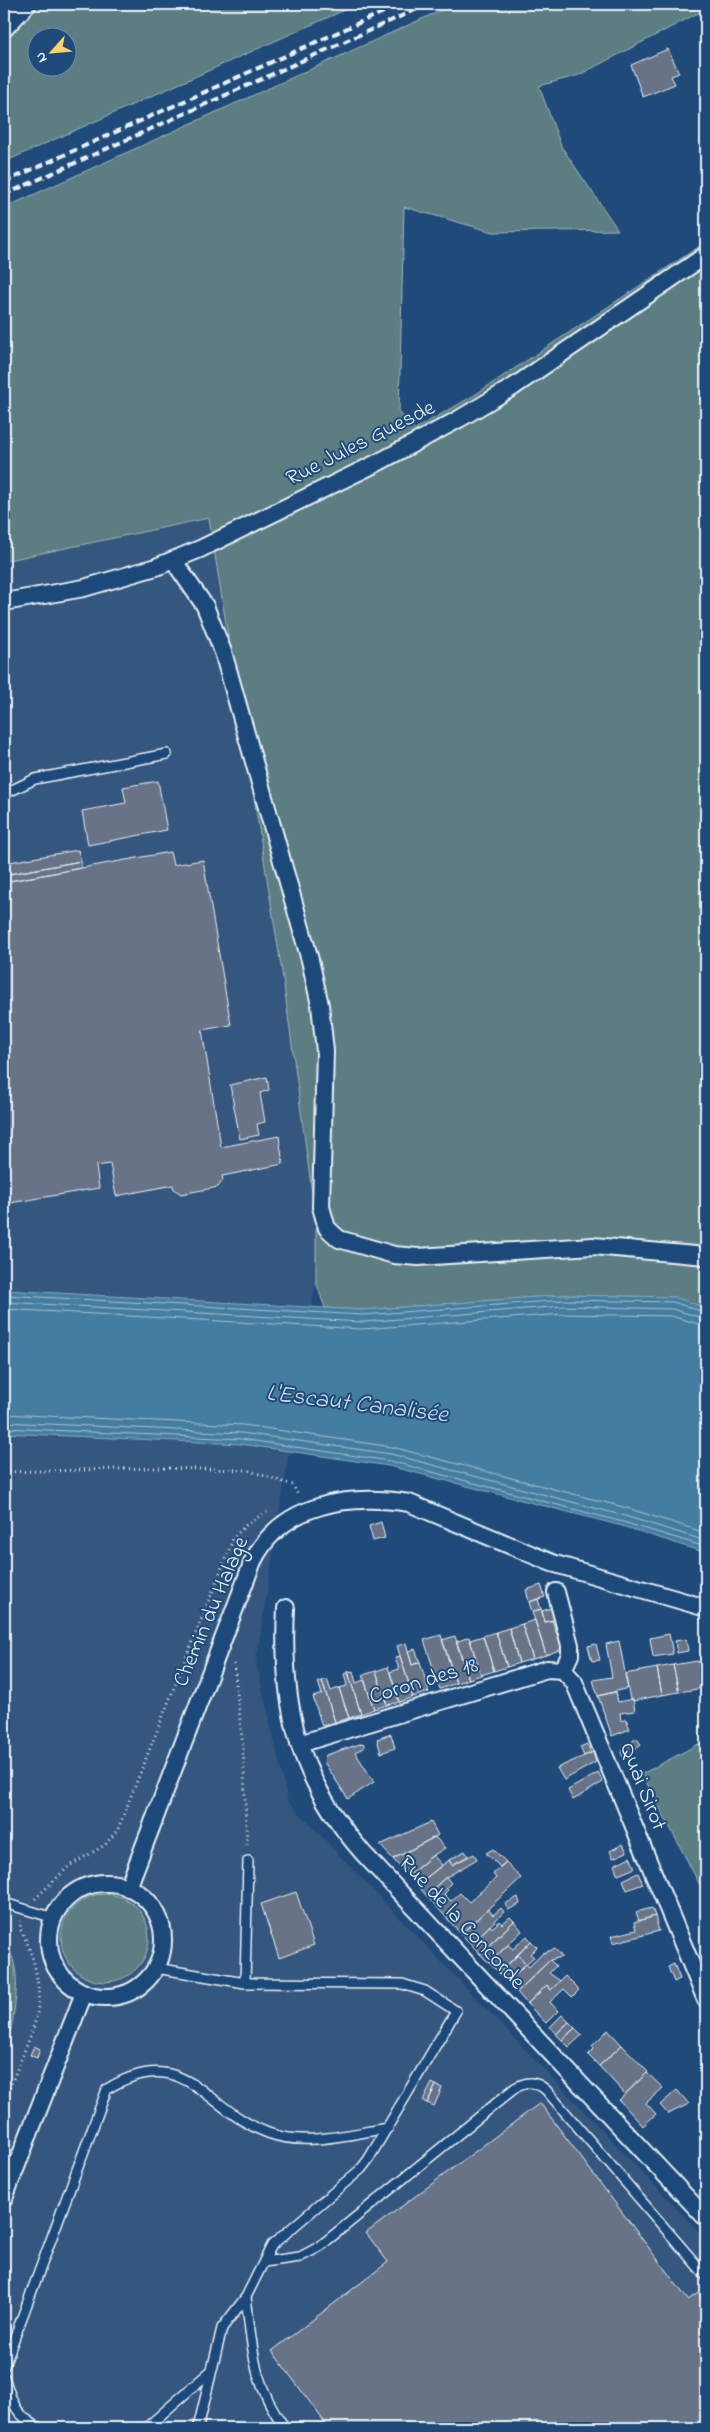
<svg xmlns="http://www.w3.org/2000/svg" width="710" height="2432" viewBox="0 0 710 2432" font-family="'Indie Flower',sans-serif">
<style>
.built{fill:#35567e}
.green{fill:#5c7d81;stroke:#a2b7bc;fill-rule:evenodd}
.water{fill:#457da0;stroke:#86abc3}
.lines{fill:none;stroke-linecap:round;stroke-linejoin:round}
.shore{stroke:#a7c3d5;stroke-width:1}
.building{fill:#687387;stroke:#e8f1f8}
.service-casing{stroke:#e8f1f8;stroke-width:12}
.minor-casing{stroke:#e8f1f8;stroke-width:20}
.tertiary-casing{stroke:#e8f1f8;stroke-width:24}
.path{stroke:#e8f1f8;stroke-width:3;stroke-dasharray:1 4;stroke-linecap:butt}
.service{stroke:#1f4a7a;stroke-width:9}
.minor{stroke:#1f4a7a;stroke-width:16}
.tertiary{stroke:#1f4a7a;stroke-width:20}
.rail{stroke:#e8f1f8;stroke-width:4;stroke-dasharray:8 4;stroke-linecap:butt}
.labels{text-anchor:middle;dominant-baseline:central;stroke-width:4;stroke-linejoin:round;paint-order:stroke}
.street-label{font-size:22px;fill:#e8f1f8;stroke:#1f4a7a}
.water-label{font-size:24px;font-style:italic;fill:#d0e0eb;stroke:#1f4a7a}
</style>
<rect width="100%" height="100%" fill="#1f4a7a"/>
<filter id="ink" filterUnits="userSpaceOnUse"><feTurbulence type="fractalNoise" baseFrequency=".02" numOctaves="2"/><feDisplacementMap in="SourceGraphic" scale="10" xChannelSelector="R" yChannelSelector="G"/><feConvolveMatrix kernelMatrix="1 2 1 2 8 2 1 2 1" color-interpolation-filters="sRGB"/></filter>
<g filter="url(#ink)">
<path class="built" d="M209 518 283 978 316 1223V1282L256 1661 288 1801 706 2239V2428H4V561Z"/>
<path class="green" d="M4 4H358L4 162ZM38 38H68V68H38Z
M455 4H706V9L579 75 539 86 561 146 618 230 493 232 404 207 399 412 415 429 473 396 706 242V1308L674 1297 564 1295 362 1310 325 1308 316 1282V1223L283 978 209 518 4 561V208Z
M706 1740V1887L702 1889 642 1774Z
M61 1938a44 44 0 1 1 88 0a44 44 0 1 1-88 0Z
M4 1942C25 1968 14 2011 9 2041L4 2039Z"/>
<path class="water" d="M4 1290 362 1310 564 1295 674 1297 706 1308V1553L622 1526 389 1466 241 1444 4 1433Z"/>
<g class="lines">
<path class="shore" d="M4 1295 362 1315 564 1300 673 1302 706 1313
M4 1302 362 1322 564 1306 672 1309 706 1319
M4 1309 362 1329 564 1314 671 1316 706 1326
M4 1414 243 1425 392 1447 627 1508 706 1533
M4 1422 242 1433 391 1454 625 1516 706 1541
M4 1428 241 1439 390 1461 623 1522 706 1547"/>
</g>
<path class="building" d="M668 49 679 73 671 76 675 84 643 97 631 65Z
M158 781 167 830 88 845 82 811 126 803 123 787Z
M78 850 81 861 4 875V863Z
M170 852 173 865 203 860 231 1025 202 1030 221 1147 279 1136 283 1164 222 1176 223 1180 218 1187 181 1194 174 1189 173 1185 116 1196 110 1164 96 1166 99 1188 4 1204V882Z
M81 861V868L4 882V875Z
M267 1077 269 1090 260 1093 265 1122 257 1124 259 1135 240 1139 230 1085Z
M381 1522 385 1538 373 1541 369 1526Z
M541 1585 545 1597 529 1602 526 1590Z
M538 1599 541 1609 532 1612 529 1602Z
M551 1608 555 1620 545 1622 542 1611Z
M541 1609 545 1622 552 1620 562 1649 546 1655 532 1612Z
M535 1620 546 1655 533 1659 522 1624Z
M522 1624 533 1659 519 1663 509 1628Z
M509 1628 519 1663 507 1667 496 1632Z
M496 1632 507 1667 494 1671 483 1636Z
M669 1634 673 1654 653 1657 650 1638Z
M441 1635 456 1683 440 1689 424 1640Z
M455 1636 469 1679 456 1683 442 1640Z
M483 1636 494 1671 481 1675 470 1640Z
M469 1637 481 1675 469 1679 456 1642Z
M686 1639 688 1651 677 1653 675 1641Z
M619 1641 628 1688 598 1696 593 1680 612 1677 606 1644Z
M406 1643 412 1665 420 1662 429 1692 413 1697 397 1646Z
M596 1644 600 1660 592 1661 588 1646Z
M415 1649 420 1662 412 1665 408 1651Z
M400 1656 413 1697 399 1702 390 1672 399 1669 395 1658Z
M698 1661 703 1688 679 1692 673 1665Z
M673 1665 679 1692 662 1695 657 1668Z
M388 1667 399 1702 387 1705 376 1671Z
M657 1668 662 1695 633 1701V1699H630L625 1674Z
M353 1671 356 1683 364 1680 374 1709 361 1714 348 1672Z
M376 1671 387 1705 374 1709 363 1675Z
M348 1672 361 1714 349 1718 339 1688 347 1686 344 1674Z
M327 1679 331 1691 339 1688 349 1718 335 1722 322 1681Z
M322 1681 335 1722 322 1726 313 1697 322 1694 318 1682Z
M616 1692 618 1702 633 1699 635 1711 620 1713 621 1721 626 1719 630 1729 612 1736 598 1696Z
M391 1734 395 1748 381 1753 377 1739Z
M636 1738 641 1744 624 1759 621 1752Z
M363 1743 365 1747 355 1752 374 1782 348 1799 324 1762 326 1755Z
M587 1744 591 1753 584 1756 580 1747Z
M593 1752 596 1762 564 1780 557 1768Z
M598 1773 603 1782 573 1800 568 1790Z
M431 1822 438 1835 393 1859 380 1845Z
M435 1837 445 1848 429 1858 408 1876 393 1859Z
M623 1844 627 1852 613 1858 610 1851Z
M493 1849 506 1862 500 1867 486 1853Z
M465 1851 468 1856 452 1865 449 1860Z
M474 1854 477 1859 445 1878 426 1895 417 1885 449 1860 452 1865Z
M433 1855 442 1865 417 1885 408 1876Z
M630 1857 635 1868 618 1875 614 1865Z
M506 1862 521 1878 461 1934 426 1895 446 1877 451 1883 446 1888 448 1890 444 1894 451 1901 460 1893 469 1902 496 1878 493 1874Z
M638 1873 643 1884 627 1890 623 1880Z
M296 1892 314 1945 279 1958 261 1904Z
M518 1897 520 1904 508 1910 505 1904Z
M501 1908 504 1912 471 1944 461 1934 488 1909 493 1915Z
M652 1908 655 1916 639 1921 636 1912Z
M655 1916 659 1931 613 1943 611 1936 636 1930 634 1922Z
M510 1917 514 1921 480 1954 471 1944 490 1925 492 1928 500 1921 502 1924Z
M514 1921 522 1931 489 1963 480 1954Z
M527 1936 531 1941 499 1973 489 1963 508 1945 513 1949Z
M531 1941 537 1947 530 1954 534 1957 526 1964 518 1955Z
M555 1949 562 1957 550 1960 517 1992 507 1982 526 1964 529 1967 543 1953Z
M518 1955 526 1964 507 1982 499 1973Z
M550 1960 556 1966 549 1973 560 1981 551 1990 547 1985 527 2004 517 1992Z
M674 1964 680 1979 674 1982 668 1967Z
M565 1976 579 1990 572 1997 564 1989 550 2002 558 2011 546 2023 527 2004 547 1985 551 1990Z
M562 2015 569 2022 556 2034 550 2027Z
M569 2022 575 2028 562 2040 556 2034Z
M575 2028 582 2035 569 2047 562 2040Z
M608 2030 622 2045 599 2066 588 2055 594 2049 592 2046Z
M622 2045 648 2072 625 2094 599 2066Z
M34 2046 40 2049 37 2058 30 2055Z
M647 2073 663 2088 646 2103 656 2114 643 2126 619 2100Z
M432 2083 436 2085 427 2103 423 2101Z
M436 2085 442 2088 434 2106 427 2103Z
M677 2090 689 2104 668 2114 660 2105Z
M540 2103 688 2300 698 2293 703 2302 706 2299V2428H329L272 2351 388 2262 366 2233Z"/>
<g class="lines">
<defs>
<path id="service" d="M4 794 35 779 167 754
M4 1903 54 1918
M156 1968 245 1983 402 1984 425 1991 456 2011 368 2160 361 2169 272 2245 246 2297 222 2328 198 2428
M245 1983 248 1861
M264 2262 300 2257 319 2247 515 2088C527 2081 536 2081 546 2090L706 2276
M246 2297C253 2351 252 2382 285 2428
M4 2366 107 2089C185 2041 205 2110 268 2133 306 2147 349 2134 388 2128
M4 2377C13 2404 14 2413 39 2428
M146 2428 212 2370"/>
<path id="minor" d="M173 560 205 606 223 652 310 960 320 1005 325 1051 321 1207 327 1228 339 1239 394 1255 418 1257 593 1246 706 1256
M4 602 84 588 156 567 200 549 379 462 459 419 513 387 706 255
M556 1592 570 1645V1655L563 1670 574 1682 706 2000
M286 1608C281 1705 297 1778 363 1853L706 2218
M299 1744 547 1669 563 1670
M49 1940a57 57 0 1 1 114 0a57 57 0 1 1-114 0Z
M128 1888 253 1561C282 1502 350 1494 409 1503L552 1563 706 1608
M4 2198 84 1993"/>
<path id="tertiary" d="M4 26 25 4"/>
</defs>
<use href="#service" class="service-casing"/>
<use href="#minor" class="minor-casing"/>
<use href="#tertiary" class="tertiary-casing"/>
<path class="path" d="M4 1472 157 1468 247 1470 293 1485 299 1497
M234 1664 243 1747 247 1847
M35 1899 69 1866 105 1845 118 1829 234 1537 248 1523 267 1512
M4 2102C14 2074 28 2047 36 2018 43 1991 34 1952 20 1929L21 1921"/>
<use href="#service" class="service"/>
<use href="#minor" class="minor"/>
<use href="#tertiary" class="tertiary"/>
<path class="rail" d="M4 182 401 4
M4 195 428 4"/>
</g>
</g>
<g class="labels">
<g class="street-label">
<text transform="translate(361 444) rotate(-27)">Rue Jules Guesde</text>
<text transform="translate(212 1612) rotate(-67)">Chemin du Halage</text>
<text transform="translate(424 1682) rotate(-17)">Coron des 18</text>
<text transform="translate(642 1787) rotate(68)">Quai Sirot</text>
<text transform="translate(461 1923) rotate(47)">Rue de la Concorde</text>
</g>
<g class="water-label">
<text transform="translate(357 1405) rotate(7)">L'Escaut Canalisée</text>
</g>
</g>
<rect width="710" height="2432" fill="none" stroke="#1f4a7a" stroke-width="20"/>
<rect x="10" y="10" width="690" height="2412" fill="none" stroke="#e8f1f8" stroke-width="2" filter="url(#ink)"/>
<g transform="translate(52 52) rotate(243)"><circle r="24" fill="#1f4a7a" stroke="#6f8dac"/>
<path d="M0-4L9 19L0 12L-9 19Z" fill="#ffd166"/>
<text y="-8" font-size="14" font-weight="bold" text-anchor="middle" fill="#e8f1f8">N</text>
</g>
</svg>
